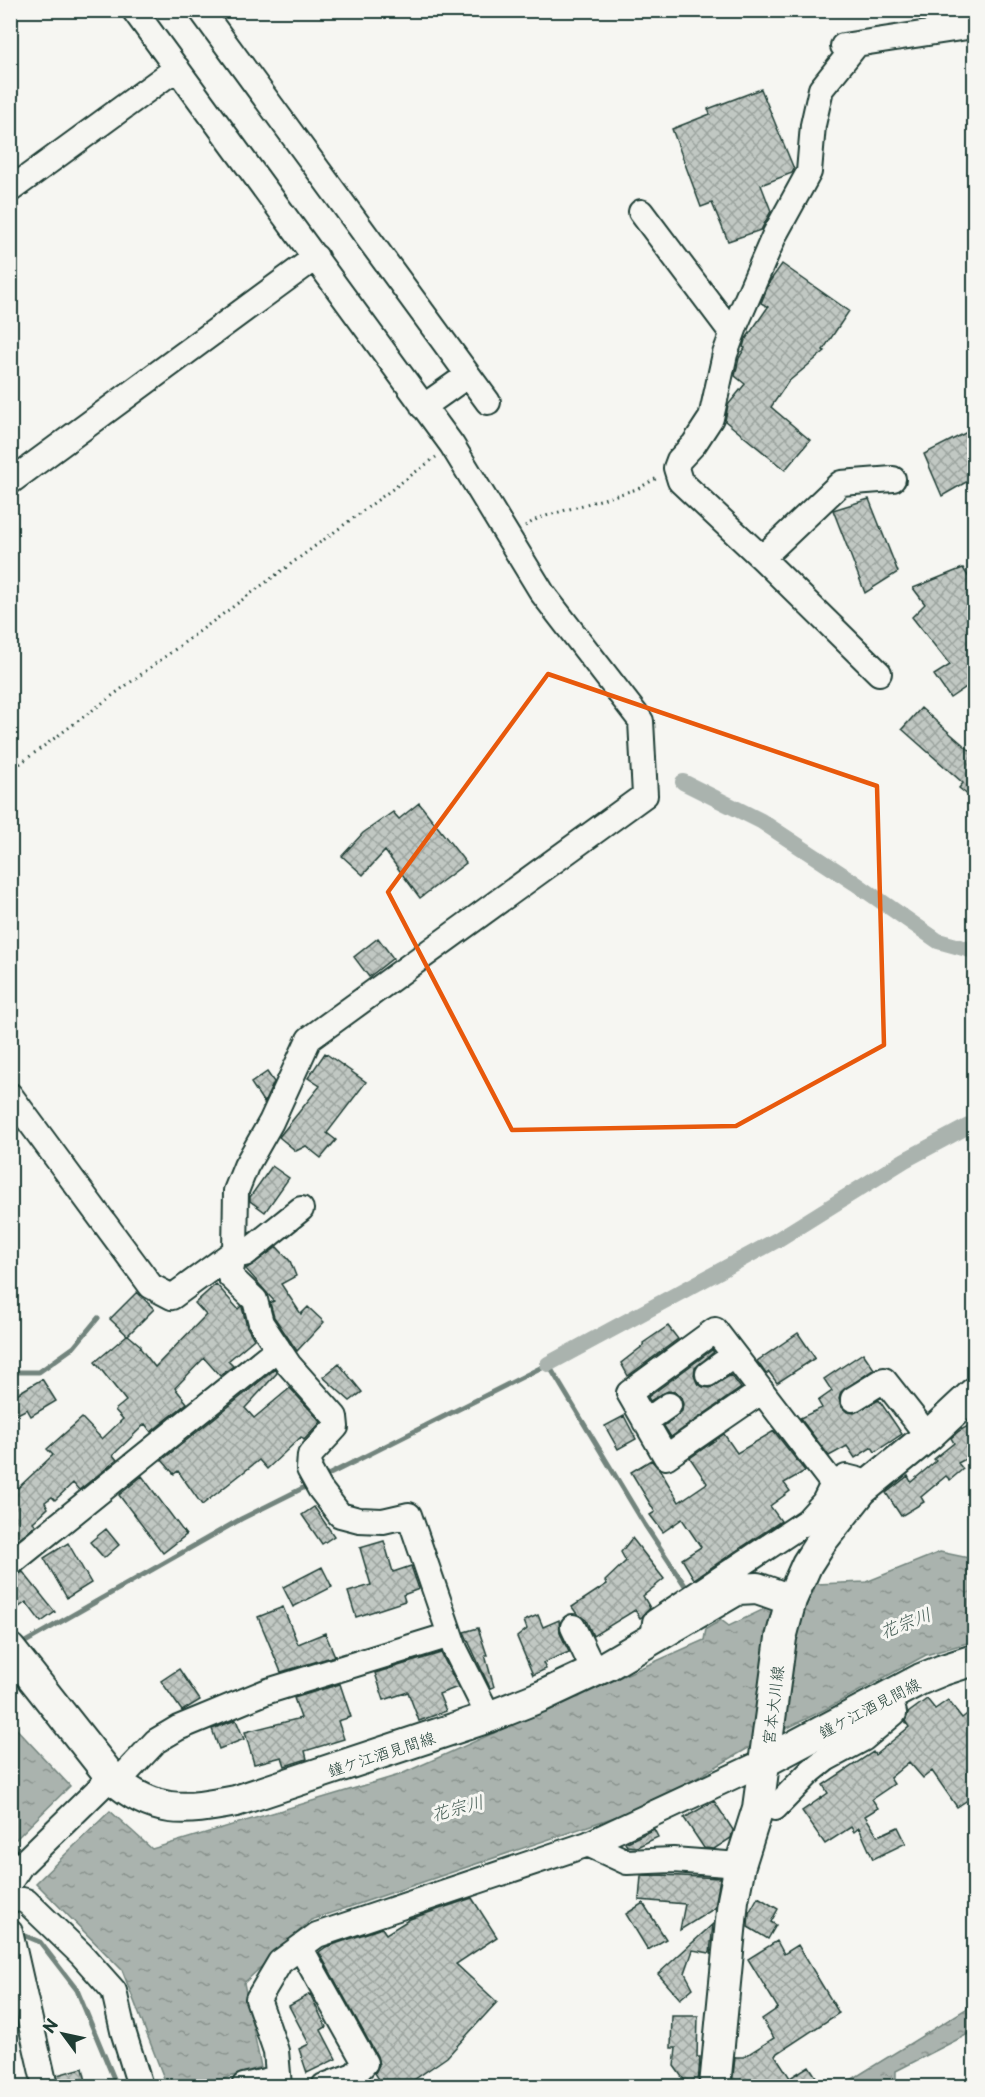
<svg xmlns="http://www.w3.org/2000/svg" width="985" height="2097" viewBox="0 0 985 2097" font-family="'Playpen Sans','Klee One',sans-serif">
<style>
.water{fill:url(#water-ripples);stroke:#72847d;stroke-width:1.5}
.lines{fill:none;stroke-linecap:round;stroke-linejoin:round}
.stream{stroke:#72847d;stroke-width:5}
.canal{stroke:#aab3ae;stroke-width:16}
.building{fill:url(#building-cross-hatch);stroke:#1f3d34;stroke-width:1.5}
.minor-casing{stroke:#1f3d34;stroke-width:28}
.major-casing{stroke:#1f3d34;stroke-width:34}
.path{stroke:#1f3d34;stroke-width:3;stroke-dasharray:1.5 4.5;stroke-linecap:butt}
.minor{stroke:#f6f6f2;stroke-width:24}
.major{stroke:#f6f6f2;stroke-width:30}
.marked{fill:none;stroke:#e8590c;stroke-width:4.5;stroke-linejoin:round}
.labels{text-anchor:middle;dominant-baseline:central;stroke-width:6;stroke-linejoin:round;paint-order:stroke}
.street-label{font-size:16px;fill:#1f3d34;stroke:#f6f6f2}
.water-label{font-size:18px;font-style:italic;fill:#425a52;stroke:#f6f6f2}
</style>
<defs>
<pattern id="water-ripples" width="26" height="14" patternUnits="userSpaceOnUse" patternTransform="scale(1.5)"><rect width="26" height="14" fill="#aab3ae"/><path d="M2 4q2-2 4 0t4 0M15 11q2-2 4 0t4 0" fill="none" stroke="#8a938e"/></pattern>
<pattern id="building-cross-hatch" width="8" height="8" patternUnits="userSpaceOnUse" patternTransform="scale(1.5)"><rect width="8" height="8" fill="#c1c8c3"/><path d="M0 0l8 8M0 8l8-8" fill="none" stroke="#9ca49f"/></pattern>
</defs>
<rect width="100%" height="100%" fill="#f6f6f2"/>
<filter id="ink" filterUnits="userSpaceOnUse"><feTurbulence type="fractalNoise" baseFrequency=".0167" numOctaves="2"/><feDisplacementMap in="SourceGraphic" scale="12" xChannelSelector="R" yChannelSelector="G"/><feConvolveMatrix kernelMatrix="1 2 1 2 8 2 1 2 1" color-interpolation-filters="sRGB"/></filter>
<g filter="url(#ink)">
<path class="water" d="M940 1552 974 1559V1641L926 1655 824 1710 757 1743 650 1805 311 1920 244 1983 261 2067 201 2086H167L122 1970 36 1883 110 1811 152 1849 399 1775 704 1640 706 1629 721 1620 729 1626 816 1584 866 1582Z
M11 1723 70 1786 11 1844Z
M974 2004V2031L896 2071V2086H841Z"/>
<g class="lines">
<path class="stream" d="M10 1372H39L74 1347 98 1318
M322 1478 548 1364 645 1525 686 1587
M20 1645 241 1519 311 1484
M16 1932 40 1942 77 1990 117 2086"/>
<path class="canal" d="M683 782 761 821 855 883 938 941 974 951
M548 1364 777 1240 905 1160 974 1123"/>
</g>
<path class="building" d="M761 89 794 169 792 173 761 185 771 211 761 230 728 241 712 203 701 207 672 129 710 114 708 109Z
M782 264 849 311 823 350 825 351 788 382 771 407 810 440 785 470 725 421 728 405 745 384 735 376 739 358 745 348 743 347 745 340 768 307 761 303 770 281Z
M975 428V477L942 496 924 454Z
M869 499 898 572 865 593 833 510Z
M963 568 975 587V681L950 698 934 675 950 665 912 617 925 604 913 588Z
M921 708 975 755V801L959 788 963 783 902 729Z
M419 803 466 863 420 898 385 851 363 875 342 856 363 833 393 812 399 819Z
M378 938 393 958 369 977 354 957Z
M325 1053 366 1082 327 1133 336 1140 321 1158 306 1146 296 1151 279 1137 320 1086 308 1078Z
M267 1072 274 1082 264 1103 251 1083Z
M272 1166 289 1178 265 1212 250 1201V1197Z
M277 1247 290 1261 296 1276 281 1284 301 1314 308 1307 324 1322 297 1351 274 1317 270 1303 274 1301 246 1269Z
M216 1284 238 1309 241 1306 242 1307 247 1327 254 1339 228 1361 233 1366 220 1376 204 1358 175 1388 187 1403 151 1432 145 1424 113 1455 117 1460 79 1490 73 1483 55 1500 52 1497 45 1502 48 1508 33 1522 36 1525 10 1545V1480L18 1488 53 1455 47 1449 82 1418 102 1439 123 1419 115 1410 126 1401 95 1362 127 1335 110 1319 137 1292 154 1309 128 1335 141 1346 140 1348 155 1367 206 1315 195 1303Z
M668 1326 678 1339 628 1376 621 1363 644 1345 643 1343Z
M798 1333 815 1358 777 1383 769 1372 766 1374 757 1361Z
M712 1350 714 1352 695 1368 694 1375 697 1383 703 1387 710 1388 731 1375 741 1388 671 1437 664 1426 682 1411 683 1404 681 1397 675 1392 668 1391 650 1401 648 1397Z
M863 1353 874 1369 841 1392 839 1399 841 1406 847 1412 854 1413 879 1400 902 1434 875 1452 872 1447 855 1458 847 1446 829 1456 800 1418 822 1408 818 1401 832 1391 824 1379Z
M339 1364 362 1392 350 1401 323 1377Z
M275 1369 277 1373 245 1408 254 1418 290 1388 321 1422 304 1440 301 1437 267 1469 259 1460 202 1505 178 1471 174 1474 162 1460Z
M42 1379 56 1401 31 1416 27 1409 10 1418V1398Z
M624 1416 636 1439 618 1449 605 1426Z
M975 1422V1454L958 1463 963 1469 950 1480 946 1476 921 1497 924 1502 901 1516 886 1493 908 1476 911 1482 936 1461 934 1459 954 1443 951 1438 959 1431Z
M774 1431 805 1471 784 1483 790 1491 770 1506 781 1521 694 1579 682 1559 701 1547 682 1519 663 1532 650 1515 655 1512 631 1472 651 1460 660 1470 679 1502 707 1483 690 1458 724 1434 737 1453Z
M142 1476 186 1535 163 1553 119 1495Z
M314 1507 334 1536 322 1544 302 1515Z
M106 1529 119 1545 104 1558 90 1542Z
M632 1538 664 1579 643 1596 650 1608 642 1617 640 1618 635 1610 593 1636 586 1620 577 1614 572 1607 607 1584 605 1581 626 1561 621 1552Z
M384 1541 393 1572 411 1566 419 1589 403 1595 405 1601 356 1617 348 1592 371 1585 360 1548Z
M68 1543 91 1583 67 1598 44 1558Z
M322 1567 332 1587 293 1607 283 1587Z
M23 1572 55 1612 41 1622 26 1602 18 1608 10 1598V1578Z
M283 1607 298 1644 325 1633 335 1656 281 1672 258 1617Z
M538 1615 543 1627 559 1620 560 1633 569 1652 543 1663 546 1669 533 1675 517 1637 527 1629 524 1621Z
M478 1628 487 1655H485L494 1687 490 1688 464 1632Z
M441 1653 458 1687 439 1694 446 1711 419 1721 408 1692 384 1700 375 1673Z
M179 1669 200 1700 182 1711 161 1681Z
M340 1684 351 1717 338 1721 344 1739 305 1751 307 1759 288 1765 285 1766 282 1757 254 1764 245 1732 301 1718 294 1698Z
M927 1699 935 1709 948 1700 962 1718 975 1708V1795L957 1807 932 1771 923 1778 909 1762 890 1778 894 1784 872 1799 878 1808 865 1816 878 1836 898 1827 906 1843 873 1859 859 1828 854 1832 851 1827 825 1844 802 1811 828 1793 823 1785 873 1752 875 1755 909 1727 905 1721 908 1713Z
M236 1720 244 1739 219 1749 212 1729Z
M714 1801 733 1830 731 1838 714 1849 704 1848 684 1818Z
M654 1829 658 1837 637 1847 627 1846 625 1843Z
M662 1875 720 1878 715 1908 680 1930 685 1904 639 1900 641 1876Z
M758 1897 778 1909 771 1922 776 1925 768 1939 748 1927 749 1913Z
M472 1898 497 1937 456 1964 497 2002 447 2057 405 2086H383L375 2073 379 2065 377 2056 319 1952 326 1947 382 1928 386 1934 410 1919Z
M643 1903 666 1939 648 1950 626 1914Z
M713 1924 710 1953 693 1950 685 1973 693 1988 680 1999 658 1974Z
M777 1941 784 1954 798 1945 839 2013 775 2055 790 2078 809 2066 822 2086H732L735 2057H744L774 2038 762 2019 778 2008 748 1959Z
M310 1994 326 2027 321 2030 336 2059 307 2073 299 2049 309 2044 289 2006Z
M672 2016H698L697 2057H700L698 2085 687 2084 674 2066 676 2048H671Z
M83 2068 87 2086H59L57 2075Z"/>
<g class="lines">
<defs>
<path id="minor" d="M134 10 452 445 543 594 641 721 645 795 309 1039 271 1122 246 1166 236 1191 235 1251 230 1276 255 1300 261 1323 289 1365 335 1417 336 1427 310 1455 309 1469 320 1489 340 1515 359 1520 383 1521 409 1515 455 1649 489 1717
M201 10 488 402
M857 44 821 89 813 125 809 172 775 234 736 324 725 354 711 418 694 444 679 460 676 468 680 481 762 558 879 673
M843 46 974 26
M10 190 177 68
M641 212 732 333
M423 407 468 375
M10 482 316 257
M762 558 841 483 893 479
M10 1095 151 1286 172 1297 235 1251
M235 1251 245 1254 301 1209
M708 1374 734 1355
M762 1391 666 1457 629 1393 715 1330 833 1484
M853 1399 884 1380 928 1436
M645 1422 669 1405
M10 1564 278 1348
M573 1627 594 1671
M654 1631 655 1622 807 1521 824 1502 833 1484 846 1477 858 1480 862 1490
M775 1808 811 1771 826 1759 863 1739 894 1713 889 1695
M588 1844 766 1761
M10 1882 21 1865 111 1777 126 1773 156 1741 178 1728 268 1691 450 1635
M10 1897 26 1901 81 1954 114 1991 123 2031 140 2086
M10 1932 45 2086
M304 1954 365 2063 354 2075 324 2086
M244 2086 278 2078
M279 2086 276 2051 258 1999 280 1962 317 1935 588 1844 627 1862 673 1860 740 1865"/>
<path id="major" d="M10 1649 111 1777C154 1815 183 1811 236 1801L489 1717 542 1696 608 1665 738 1589 757 1588 791 1600
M766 1761 921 1679 943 1670 974 1660
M715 2086 733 1900 740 1865 758 1808 781 1638 791 1600 807 1564 821 1542 862 1490 928 1436 974 1393"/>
</defs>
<use href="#minor" class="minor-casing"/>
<use href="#major" class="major-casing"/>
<path class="path" d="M525 526 539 518 637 489 659 477
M10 771 436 457"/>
<use href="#minor" class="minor"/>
<use href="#major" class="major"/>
</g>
</g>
<path class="marked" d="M548 674 877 786 884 1045 736 1126 512 1130 388 892Z"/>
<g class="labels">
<g class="street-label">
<text transform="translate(772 1705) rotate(-83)">宮本大川線</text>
<text transform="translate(869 1707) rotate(-27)">鐘ケ江酒見間線</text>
<text transform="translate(381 1753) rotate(-18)">鐘ケ江酒見間線</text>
</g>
<g class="water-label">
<text transform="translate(905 1622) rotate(-21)">花宗川</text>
<text transform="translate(457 1807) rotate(-15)">花宗川</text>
</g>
</g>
<rect width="985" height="2097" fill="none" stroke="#f6f6f2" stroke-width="36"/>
<rect x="18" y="18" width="949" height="2061" fill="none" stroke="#1f3d34" stroke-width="2" filter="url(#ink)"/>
<g transform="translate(63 2034) rotate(303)" stroke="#f6f6f2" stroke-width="4.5" paint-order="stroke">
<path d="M0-4.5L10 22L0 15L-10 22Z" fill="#1f3d34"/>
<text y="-9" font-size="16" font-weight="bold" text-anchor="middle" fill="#1f3d34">N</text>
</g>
</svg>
